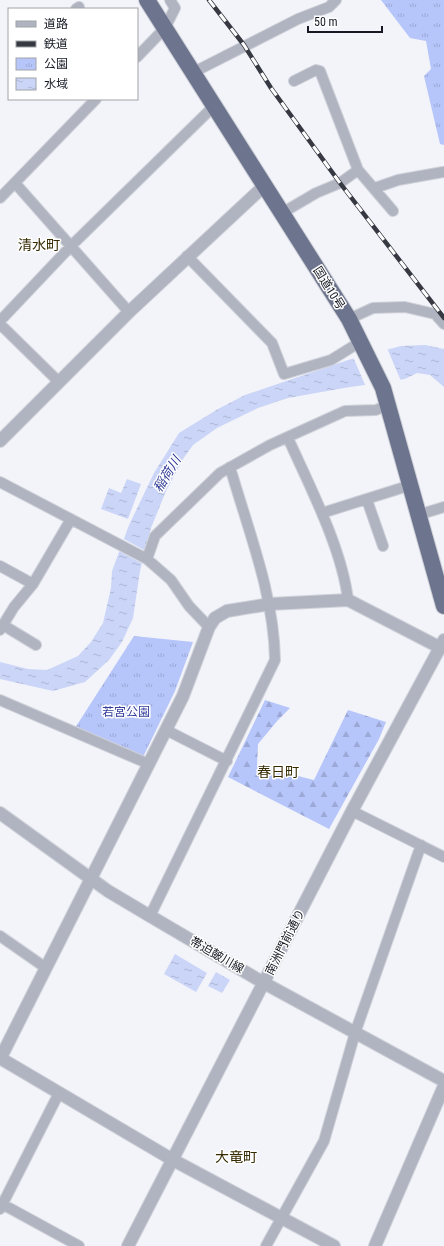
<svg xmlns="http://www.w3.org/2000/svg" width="444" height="1246" viewBox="0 0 444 1246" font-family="'Roboto Condensed','Noto Sans JP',sans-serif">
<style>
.forest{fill:url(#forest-firs)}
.park{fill:url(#park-tufts)}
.water{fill:url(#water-ripples)}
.pier{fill:#f2f4fa}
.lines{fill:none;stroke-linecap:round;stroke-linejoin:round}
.minor-casing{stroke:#cfd1d8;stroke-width:12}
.tertiary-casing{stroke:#cfd1d8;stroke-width:14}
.trunk-casing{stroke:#cfd1d8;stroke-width:18}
.minor{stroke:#b0b4c1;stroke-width:10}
.tertiary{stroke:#b0b4c1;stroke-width:12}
.trunk{stroke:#6d748d;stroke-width:16}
.rail-casing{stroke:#363942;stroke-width:4.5}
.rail{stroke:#fff;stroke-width:3;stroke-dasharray:9;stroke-linecap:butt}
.labels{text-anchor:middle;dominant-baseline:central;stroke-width:3;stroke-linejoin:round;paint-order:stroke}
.street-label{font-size:12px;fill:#161923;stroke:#fff}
.park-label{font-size:12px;fill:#333e9b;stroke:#fff}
.water-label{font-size:13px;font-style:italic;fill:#2f3995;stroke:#fff}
.quarter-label{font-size:14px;fill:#352a00;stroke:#fff}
</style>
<defs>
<pattern id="forest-firs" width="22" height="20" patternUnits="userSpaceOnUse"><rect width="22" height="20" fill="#b6c5fa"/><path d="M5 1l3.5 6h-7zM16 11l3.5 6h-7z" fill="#9ca9d6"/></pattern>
<pattern id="park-tufts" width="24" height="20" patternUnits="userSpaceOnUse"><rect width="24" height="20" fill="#b6c5fa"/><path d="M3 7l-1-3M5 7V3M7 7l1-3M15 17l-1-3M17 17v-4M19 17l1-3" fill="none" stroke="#9ca9d6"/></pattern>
<pattern id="water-ripples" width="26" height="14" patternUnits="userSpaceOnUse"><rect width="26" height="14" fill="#cbd5f7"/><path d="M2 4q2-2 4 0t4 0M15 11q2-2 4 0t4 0" fill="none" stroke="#aeb6d3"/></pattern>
</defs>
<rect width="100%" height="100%" fill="#f2f4fa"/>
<path class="forest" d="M265 700 290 708 278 720 258 744 257 766 314 780 348 710 386 722 379 739 329 829 228 777Z"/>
<path class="park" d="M381 0H444V145L440 144 424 76 431 69 426 41 410 38Z
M134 636 193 642 175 691 143 757 75 728Z"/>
<path class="water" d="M425 345 444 349V387L430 375 417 373 405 379 344 388 288 398 258 408 217 428 193 445 183 459 166 491 151 528 140 571 133 618 122 642 109 660 85 682 53 691 0 679V662L28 669 47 670 78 656 91 642 103 623 111 588 112 571 129 525 154 473 179 433 218 409 245 395 348 360 401 346Z
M127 479 141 484 128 519 101 509 109 488 121 493Z
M175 954 207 973 196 992 164 974Z
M216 972 230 980 222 993 208 986Z"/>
<path class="pier" d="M387 348 401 381 366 387 353 357Z
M122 538 146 551 143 564 117 550Z"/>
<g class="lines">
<defs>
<path id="minor" d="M76 9 79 7
M137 57 165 28 175 8 170 0
M194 72 298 19 329 7 336 0
M294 81 316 70 320 71 358 170 393 211
M15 183 129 312
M375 188 398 180 443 172
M0 198 96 99
M282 213 316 193 340 183 358 170
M187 256 272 343 284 374 331 360 360 342
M349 319 373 308 405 307 435 314 444 324
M0 321 71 246 214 106
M0 326 4 328 59 382
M288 438C309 485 342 548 348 600
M0 482 147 559 171 580 189 606 209 627
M367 500 383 546
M322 513 411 485
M418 515 444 507
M147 559 155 536 220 473 270 445 345 411 376 410 388 405
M0 566 33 584
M3 625 36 645
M0 630 14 607 33 584 71 519
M0 700 149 764
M166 730 227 761
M352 811 444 857
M150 916 275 660C274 594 248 530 230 467
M0 936 46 968
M2 1204 79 1246
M0 1209 59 1093
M266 1246 324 1141 355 1033 421 845"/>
<path id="tertiary" d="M0 441 129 312 264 186
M0 813 108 891 150 916 264 983 444 1081
M0 1058 173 1160 334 1246
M0 1059 183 696 209 627 215 618 227 611 270 604 348 600 439 647
M128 1246 352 811 444 640
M375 1246 444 1086"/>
<path id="trunk" d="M147 0 349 319 383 388 444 606"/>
</defs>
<use href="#minor" class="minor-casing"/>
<use href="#tertiary" class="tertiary-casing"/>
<use href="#trunk" class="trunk-casing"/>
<use href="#minor" class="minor"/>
<use href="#tertiary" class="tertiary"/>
<use href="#trunk" class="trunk"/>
<defs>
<path id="rail" d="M209 0 244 45 271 88 340 183 444 318"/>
</defs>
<use href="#rail" class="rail-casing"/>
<use href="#rail" class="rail"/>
</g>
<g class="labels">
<g class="street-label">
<text transform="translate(329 288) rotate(58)">国道10号</text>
<text transform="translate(285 942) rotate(-63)">南洲門前通り</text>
<text transform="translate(217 955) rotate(30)">帯迫皷川線</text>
</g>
<g class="park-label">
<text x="126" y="712">若宮公園</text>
</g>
<g class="water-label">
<text transform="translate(167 474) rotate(-58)">稲荷川</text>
</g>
<g class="quarter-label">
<text x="39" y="245">清水町</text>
<text x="278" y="772">春日町</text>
<text x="236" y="1157">大竜町</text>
</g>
</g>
<rect x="8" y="8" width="130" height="92" fill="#ffffff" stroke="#a2a3a7"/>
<rect x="16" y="21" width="20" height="6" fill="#b0b4c1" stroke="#a2a3a7"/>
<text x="44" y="28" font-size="12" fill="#161923">道路</text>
<rect x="16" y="41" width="20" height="6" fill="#363942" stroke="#a2a3a7"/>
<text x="44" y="48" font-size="12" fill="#161923">鉄道</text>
<rect x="16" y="58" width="20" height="12" fill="url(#park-tufts)" stroke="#a2a3a7"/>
<text x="44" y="68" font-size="12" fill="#161923">公園</text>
<rect x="16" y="78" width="20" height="12" fill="url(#water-ripples)" stroke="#a2a3a7"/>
<text x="44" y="88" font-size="12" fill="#161923">水域</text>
<path d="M308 26v6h74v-6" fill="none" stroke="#161923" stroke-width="2"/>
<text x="314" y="26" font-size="12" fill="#161923" stroke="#ffffff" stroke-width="3" paint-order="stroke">50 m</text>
</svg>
